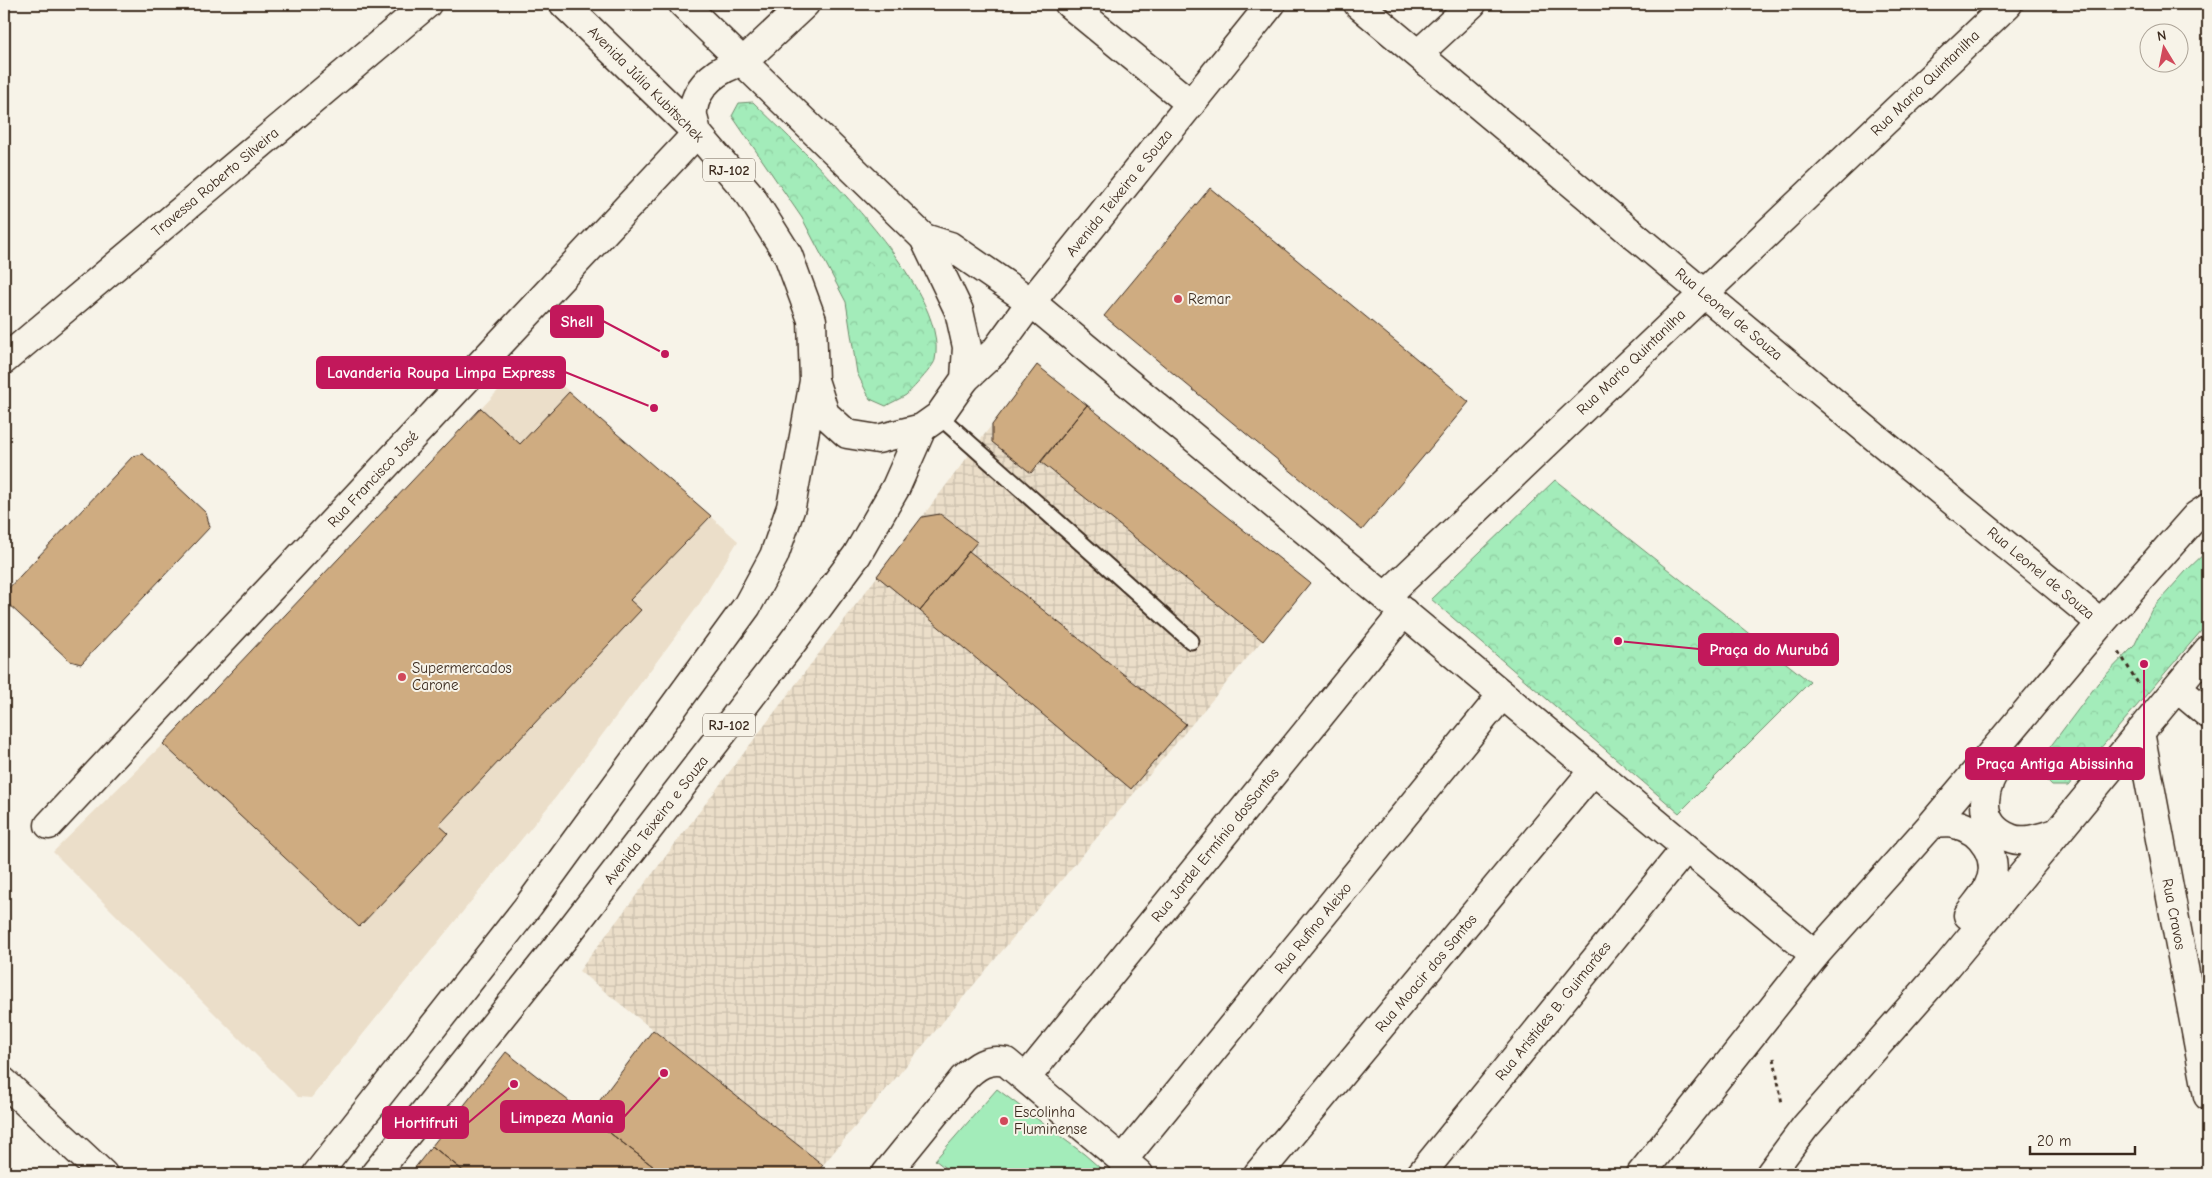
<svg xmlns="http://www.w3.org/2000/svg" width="2212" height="1178" viewBox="0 0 2212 1178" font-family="'Comic Neue',sans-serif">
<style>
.built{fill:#ebdec9}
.industrial{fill:url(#industrial-grid)}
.park{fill:url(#park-crowns);stroke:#6f8b6c}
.garden{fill:#a3ecba;stroke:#6f8b6c}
.building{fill:#cfac81;stroke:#3b2a1e}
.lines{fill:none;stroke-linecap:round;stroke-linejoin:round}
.service-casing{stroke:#3b2a1e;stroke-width:19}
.minor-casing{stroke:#3b2a1e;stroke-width:31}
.tertiary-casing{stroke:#3b2a1e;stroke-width:31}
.secondary-casing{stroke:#3b2a1e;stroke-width:31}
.primary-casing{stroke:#3b2a1e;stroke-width:31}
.path{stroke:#3b2a1e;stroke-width:3;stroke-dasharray:4 4;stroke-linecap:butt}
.service{stroke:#f7f3e8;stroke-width:15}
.minor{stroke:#f7f3e8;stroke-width:28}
.tertiary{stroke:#f7f3e8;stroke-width:28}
.secondary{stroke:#f7f3e8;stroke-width:28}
.primary{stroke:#f7f3e8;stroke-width:28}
.poi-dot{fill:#d1495b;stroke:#f7f3e8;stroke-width:2}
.labels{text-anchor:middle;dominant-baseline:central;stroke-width:4;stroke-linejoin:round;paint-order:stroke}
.shield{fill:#f7f3e8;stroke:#73665b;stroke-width:1}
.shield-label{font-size:14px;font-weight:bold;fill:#3b2a1e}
.street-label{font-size:15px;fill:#3b2a1e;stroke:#f7f3e8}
.poi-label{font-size:15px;fill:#3b2a1e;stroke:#f7f3e8;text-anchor:start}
.leader{fill:none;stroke:#c2185b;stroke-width:2}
.callout-dot{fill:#c2185b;stroke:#f7f3e8;stroke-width:2}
.callout{fill:#c2185b;stroke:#c2185b;stroke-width:2}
.callout-label{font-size:16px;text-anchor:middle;font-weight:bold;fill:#fff}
</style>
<defs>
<pattern id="industrial-grid" width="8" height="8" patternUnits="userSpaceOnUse" patternTransform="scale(1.25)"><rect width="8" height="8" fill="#ebdec9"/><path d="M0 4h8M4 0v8" fill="none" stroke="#cabfac"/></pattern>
<pattern id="park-crowns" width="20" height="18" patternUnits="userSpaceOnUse" patternTransform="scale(1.25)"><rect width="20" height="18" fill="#a3ecba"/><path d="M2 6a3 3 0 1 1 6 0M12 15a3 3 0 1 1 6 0" fill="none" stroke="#8dcb9f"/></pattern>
</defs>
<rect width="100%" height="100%" fill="#f7f3e8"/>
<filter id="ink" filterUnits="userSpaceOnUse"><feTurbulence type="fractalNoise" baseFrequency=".02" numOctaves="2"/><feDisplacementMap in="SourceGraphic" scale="10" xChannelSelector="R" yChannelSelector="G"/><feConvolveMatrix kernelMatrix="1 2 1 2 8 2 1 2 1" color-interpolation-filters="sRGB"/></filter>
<g filter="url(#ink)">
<path class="built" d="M530 357 738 541 698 606 556 797 311 1098 298 1097 53 852 163 744Z"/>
<path class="industrial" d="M1037 365 1310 583 823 1165 579 971Z"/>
<path class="park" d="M753 102C802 150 951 287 935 360 934 366 911 391 906 395 900 399 892 402 886 406L870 399 857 373 846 302 802 218 732 116 739 103Z
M1555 480 1810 682 1679 813 1431 599Z
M2208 550V623L2068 786H2052L2041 775V759L2098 683 2134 646 2152 609 2186 571Z"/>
<path class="garden" d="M997 1089 1084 1154 1107 1174H953L935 1160Z"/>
<path class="building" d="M1210 188 1469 402 1362 530 1104 316Z
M1037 365 1087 405 1031 473 992 442V425Z
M569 392 711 516 630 600 641 610 439 825 448 833 359 927 163 744 481 408 520 444Z
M1087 405 1310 583 1263 641 1041 462Z
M143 454 206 513 210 527 81 664 70 661 6 602 5 592 133 456Z
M940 514 977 542 920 611 877 576 922 517Z
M969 551 1186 724 1131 789 920 611Z
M653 1030 823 1165 816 1174H663L588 1116Z
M506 1052 588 1116 663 1174H467L432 1146Z
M432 1146 467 1174H410Z"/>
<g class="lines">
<defs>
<path id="service" d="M939 416 1191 641"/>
<path id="minor" d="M1069 4 1191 104
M1358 4 1875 437 2101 623
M1418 54 1472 4
M744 61 805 4
M924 238 950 246 1031 302 1815 955
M4 360 427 4
M1385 597 2008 4
M2177 688 2208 714
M49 825 697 133
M1026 1078 1404 612
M4 1082 103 1174
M1123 1160 1502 695
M886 1174 963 1079C976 1066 987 1058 1006 1062L1139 1174
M1258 1174 1593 771
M1421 1174 1686 848"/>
<path id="tertiary" d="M965 379 996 350 1031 302 1271 4
M2140 732 2208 1096"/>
<path id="secondary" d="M2002 759C1984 784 1972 823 2010 838 2024 844 2042 837 2056 833
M1932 824C1939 824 1948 822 1955 824 1983 830 2002 860 1988 887 1983 897 1974 906 1968 915
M1641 1174 1815 955 1932 824 2101 623 2196 516 2208 508
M1770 1174 1805 1127 1948 965 2208 650"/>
<path id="primary" d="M697 133C696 126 692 117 693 110 697 83 720 68 744 61
M815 383 825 414 847 434 878 439 922 428
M317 1174 529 905 747 606 774 556 791 507 814 381 812 320 788 255 750 195 697 133 564 4
M375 1174 572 928 789 647 857 555 896 487 922 428 939 416 965 379 967 347 959 311 924 238 683 4"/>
</defs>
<use href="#service" class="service-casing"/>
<use href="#minor" class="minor-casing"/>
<use href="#tertiary" class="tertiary-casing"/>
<use href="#secondary" class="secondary-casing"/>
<use href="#primary" class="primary-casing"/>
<path class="path" d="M2119 652 2139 685
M1774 1058 1782 1104"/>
<use href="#service" class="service"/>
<use href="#minor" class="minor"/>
<use href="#tertiary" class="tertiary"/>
<use href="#secondary" class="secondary"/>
<use href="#primary" class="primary"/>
</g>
</g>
<g class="poi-dot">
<circle cx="1178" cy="299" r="5"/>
<circle cx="402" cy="677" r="5"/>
<circle cx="1004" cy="1121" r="5"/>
</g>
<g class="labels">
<g class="shield">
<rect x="703" y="158.5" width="52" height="23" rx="4"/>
<rect x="703" y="713.5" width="52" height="23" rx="4"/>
</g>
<g class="shield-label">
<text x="729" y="170">RJ-102</text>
<text x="729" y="725">RJ-102</text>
</g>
<g class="street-label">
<text transform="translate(1925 83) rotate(-44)">Rua Mario Quintanilha</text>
<text transform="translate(646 84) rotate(45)">Avenida Júlia Kubitschek</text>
<text transform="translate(215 182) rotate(-40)">Travessa Roberto Silveira</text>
<text transform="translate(1119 193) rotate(-51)">Avenida Teixeira e Souza</text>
<text transform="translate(1729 314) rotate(40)">Rua Leonel de Souza</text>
<text transform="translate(1631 362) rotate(-44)">Rua Mario Quintanilha</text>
<text transform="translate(373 479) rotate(-47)">Rua Francisco José</text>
<text transform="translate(2041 573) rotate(40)">Rua Leonel de Souza</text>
<text transform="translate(656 820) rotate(-52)">Avenida Teixeira e Souza</text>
<text transform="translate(1215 845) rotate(-51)">Rua Jardel Ermínio dosSantos</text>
<text transform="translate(2174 914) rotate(79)">Rua Cravos</text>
<text transform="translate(1313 928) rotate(-51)">Rua Rufino Aleixo</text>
<text transform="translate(1426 973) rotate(-50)">Rua Moacir dos Santos</text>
<text transform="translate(1553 1011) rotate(-51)">Rua Aristides B. Guimarães</text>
</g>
<g class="poi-label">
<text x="1188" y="299">Remar</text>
<text x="412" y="668">Supermercados<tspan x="412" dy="17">Carone</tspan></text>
<text x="1014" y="1112">Escolinha<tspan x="1014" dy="17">Fluminense</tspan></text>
</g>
</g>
<path class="leader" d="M665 354L603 321M654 408L565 372M1618 641L1699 649M2144 664L2144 763M664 1073L624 1117M514 1084L468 1123"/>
<g class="callout-dot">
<circle cx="665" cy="354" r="5"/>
<circle cx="654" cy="408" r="5"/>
<circle cx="1618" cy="641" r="5"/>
<circle cx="2144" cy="664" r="5"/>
<circle cx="664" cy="1073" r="5"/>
<circle cx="514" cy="1084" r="5"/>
</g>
<g class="callout">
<rect x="551" y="306" width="52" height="31" rx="5"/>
<rect x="317" y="357" width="248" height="31" rx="5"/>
<rect x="1699" y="634" width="139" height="31" rx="5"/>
<rect x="1966" y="748" width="178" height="31" rx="5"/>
<rect x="501" y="1101" width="123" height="31" rx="5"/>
<rect x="383" y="1107" width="85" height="31" rx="5"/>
</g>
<g class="callout-label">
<text x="577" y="327">Shell</text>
<text x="441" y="378">Lavanderia Roupa Limpa Express</text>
<text x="1769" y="655">Praça do Murubá</text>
<text x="2055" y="769">Praça Antiga Abissinha</text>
<text x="562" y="1123">Limpeza Mania</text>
<text x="426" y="1128">Hortifruti</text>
</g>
<rect width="2212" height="1178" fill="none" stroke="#f7f3e8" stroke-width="20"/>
<rect x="10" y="10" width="2192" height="1158" fill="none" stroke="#3b2a1e" stroke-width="2" filter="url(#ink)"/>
<g transform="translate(2164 48) rotate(350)"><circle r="24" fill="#f7f3e8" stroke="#aca397"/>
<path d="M0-4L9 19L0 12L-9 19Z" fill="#d1495b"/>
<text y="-8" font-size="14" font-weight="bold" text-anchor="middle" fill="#3b2a1e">N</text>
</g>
<path d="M2030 1146v8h105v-8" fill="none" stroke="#3b2a1e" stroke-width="2.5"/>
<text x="2037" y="1146" font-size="15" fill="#3b2a1e" stroke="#f7f3e8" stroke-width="4" paint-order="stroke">20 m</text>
</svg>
